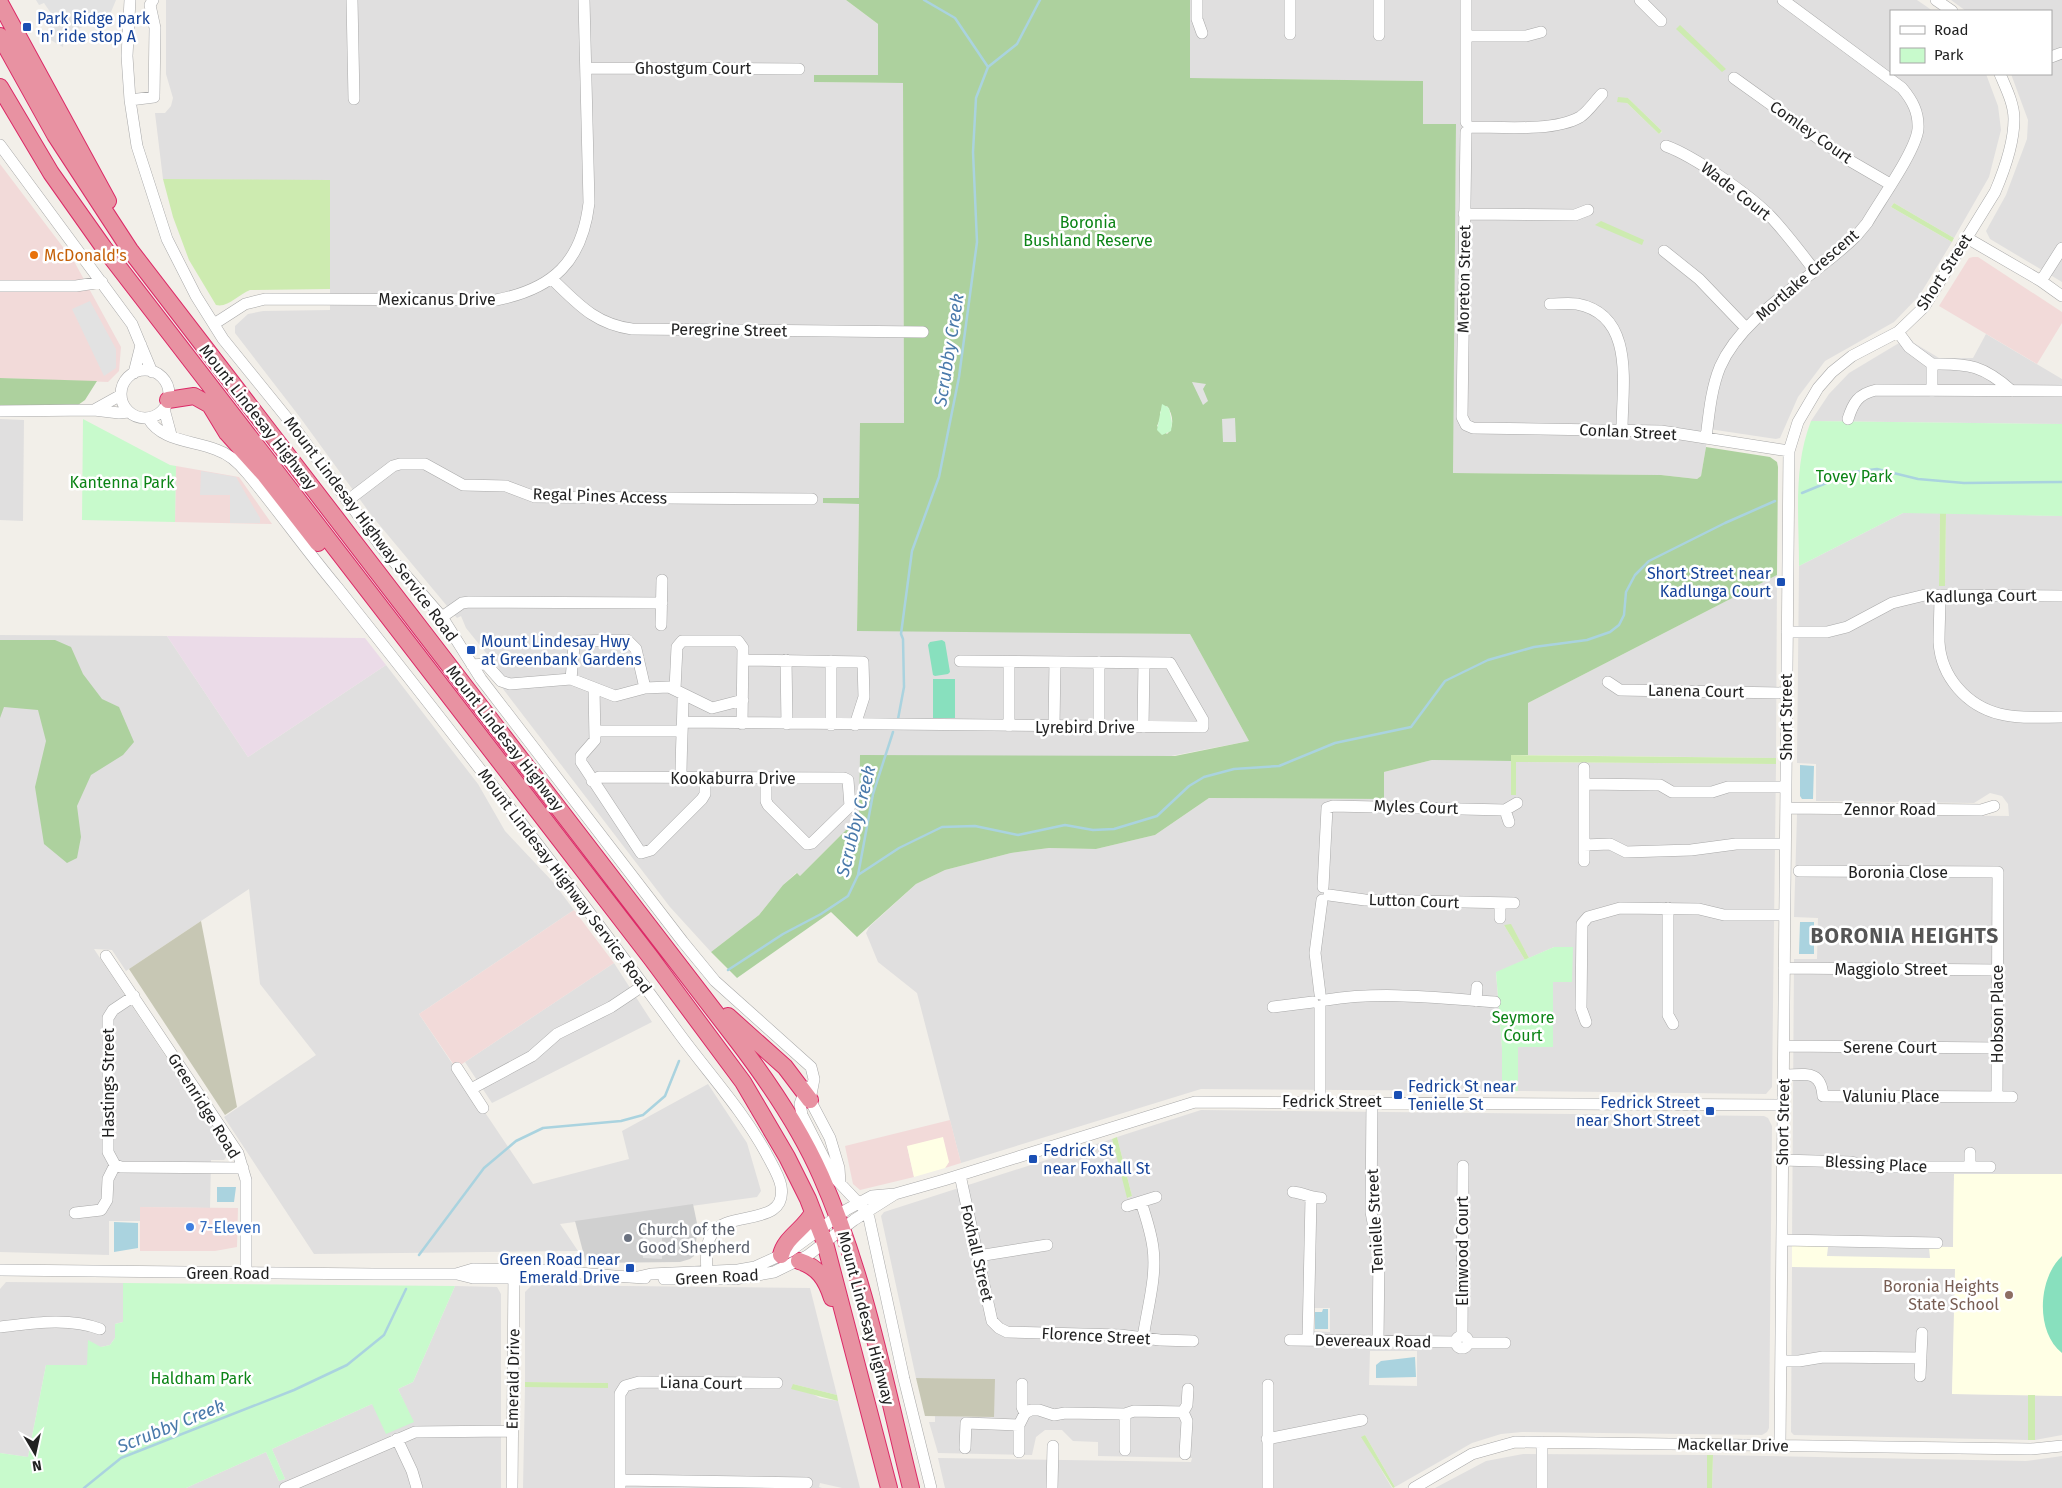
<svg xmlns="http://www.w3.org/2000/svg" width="2062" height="1488" viewBox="0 0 2062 1488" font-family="'Fira Sans',sans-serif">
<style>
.residential{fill:#e0dfdf;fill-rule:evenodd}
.commercial{fill:#f2dad9}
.industrial{fill:#ebdbe8}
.education{fill:#ffffe5}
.religious{fill:#d0d0d0}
.construction{fill:#c7c7b4}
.grass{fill:#cdebb0}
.forest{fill:#add19e;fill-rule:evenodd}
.park{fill:#c8facc}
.pitch{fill:#88e0be}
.parking{fill:#e2e2e2}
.water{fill:#aad3df}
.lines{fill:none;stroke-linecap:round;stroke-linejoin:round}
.stream{stroke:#aad3df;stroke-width:2.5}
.minor-casing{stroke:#a9a9a9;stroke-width:12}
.highway-casing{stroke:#dc2a67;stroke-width:18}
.minor{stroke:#fff;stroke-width:11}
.highway{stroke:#e892a2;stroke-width:16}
.transit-dot{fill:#1a4fb4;stroke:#fff;stroke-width:2}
.food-dot{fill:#e8710a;stroke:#fff;stroke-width:2}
.shop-dot{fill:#3f7fe0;stroke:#fff;stroke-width:2}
.worship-dot{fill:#6b7280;stroke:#fff;stroke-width:2}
.education-dot{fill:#8d6e63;stroke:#fff;stroke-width:2}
.labels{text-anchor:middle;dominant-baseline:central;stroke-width:5;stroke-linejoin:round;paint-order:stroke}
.transit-label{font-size:16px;fill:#164399;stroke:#fff;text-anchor:start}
.street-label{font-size:16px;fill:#222;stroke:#fff}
.park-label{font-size:16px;fill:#0c8416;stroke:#fff}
.food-label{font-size:16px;fill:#c56008;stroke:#fff;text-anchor:start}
.shop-label{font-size:16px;fill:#366cbe;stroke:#fff;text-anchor:start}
.worship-label{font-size:16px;fill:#5b616d;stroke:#fff;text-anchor:start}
.education-label{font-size:16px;fill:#785e54;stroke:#fff;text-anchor:end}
.water-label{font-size:18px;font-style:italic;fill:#4a7aab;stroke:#fff}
.district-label{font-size:21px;font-weight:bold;letter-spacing:1px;fill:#555;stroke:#fff}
</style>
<rect width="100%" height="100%" fill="#f2efe9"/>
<path class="residential" d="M166 0H846L878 24V75H814V82L903 83 904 423 859 498H823V503L859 504 857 630 1190 634 1249 741 860 816 800 876 796 873 783 885 759 915 711 952 670 907 500 685 499 669 466 628 461 616 457 618 372 516 299 416 235 333V326L248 314 263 311 330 310V181L163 179 155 113H165L171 106 173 98 166 74Z
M1190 0H1917L1933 11H1891V74H1986L1998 106 2001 130 1989 177 1954 238 1894 203 1891 207 1952 242 1919 296 1894 322 1825 361 1798 397 1780 438 1776 439 1709 429 1701 476 1697 479 1661 475 1452 473 1456 124H1422L1423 81 1189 78ZM1628 98 1662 131V132L1659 134 1627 103Z
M1951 0H2062V282L1990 239 1986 231 2006 195 2027 139 2028 120 2011 74H2051V11H1966Z
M1986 334 2062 379V424L1811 421 1829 394 1849 373 1909 337 1914 343 1939 358H1973Z
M0 419 24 420 23 521 0 520Z
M1903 513H1940L1939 585 1945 586 1946 513 2062 516V1174H1954L1953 1247 1792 1245 1794 959H1817L1818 918 1794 917 1797 814 2009 816 2008 804 2002 796 1990 793 1974 803 1816 801V764L1797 763 1799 566Z
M1777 575 1776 758 1528 755V703Z
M0 635 167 636 248 757 386 665 478 784 505 831 553 882 574 910 419 1014 533 1184 629 1159 622 1131 708 1084 747 1143 761 1191 757 1197 560 1224 578 1251 314 1254 224 1117 316 1055 260 984 249 889 126 971 112 950 94 949 228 1150V1155L224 1160H211L210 1208 140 1207V1221H109V1255L0 1252Z
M1432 760 1511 761V794L1516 795V762L1776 764 1772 1087 1766 1094 1518 1091V1047H1553V982L1573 947H1554L1529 958 1511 925H1504L1525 960 1496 973 1502 1048V1091L1201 1089 961 1163 917 993 878 962 866 933 869 927 916 884 945 870 1011 853 1049 848 1096 849 1155 835 1209 798 1384 799V772Z
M614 963 652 1022 492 1103 465 1062Z
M1201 1110 1764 1116 1768 1118 1772 1126 1769 1428 1767 1432 1762 1435 1522 1432 1501 1434 1472 1443 1395 1487 1365 1435 1362 1437 1392 1488H945L938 1458 1191 1462 1192 1458 1098 1456V1442L1073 1441 1062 1430H1045L1036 1437 1032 1455 938 1453 929 1422H935V1416L994 1417V1379L916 1378 881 1216 884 1212 1112 1139 1128 1198 1132 1196 1117 1137ZM1313 1308H1330V1332L1313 1331ZM1370 1351H1417V1386L1369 1385Z
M1792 1267 1956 1269 1952 1394 2028 1395V1440L1794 1435 1791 1432Z
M6 1282 123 1283V1322L115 1324V1338L110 1345 101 1347 87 1365H46L28 1457 0 1453V1289Z
M532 1285 810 1288 837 1395 793 1384 820 1398 838 1401 860 1488H842L820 1483 819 1487 822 1488H523L525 1387H608V1383L525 1382V1292Z
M455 1286 497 1287 501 1294V1488H186L266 1452 279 1481 285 1479 272 1449 372 1404 413 1422 398 1389 413 1382Z
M2035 1395 2062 1396V1435L2035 1440Z
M1523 1454 1707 1455V1488H1435L1486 1461Z
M1713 1455 2026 1461 2062 1456V1488H1712Z"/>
<path class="commercial" d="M0 164 75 263 121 347 119 371 108 382 0 378Z
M1973 257H1978L2062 312V323L2037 364 1939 306 1969 258Z
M176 466 239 477 272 524 175 522Z
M574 910 614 963 456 1068 419 1014Z
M950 1120 961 1163 945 1168 949 1162 907 1146 914 1177 860 1190 853 1184 845 1146Z
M140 1207 238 1208 237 1247 215 1251H140Z"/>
<path class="industrial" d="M167 636 365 638 386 665 248 757Z"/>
<path class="education" d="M943 1137 949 1162 945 1168 914 1177 907 1146Z
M1954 1174H2062V1396L1952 1394 1955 1269 1792 1267V1245L1953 1247Z"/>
<path class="religious" d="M693 1204 698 1228 694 1256 690 1259 680 1262 586 1263 575 1221Z"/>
<path class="construction" d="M201 921 237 1107 225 1115 129 969Z
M916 1378 995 1379 994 1417 925 1416Z"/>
<path class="grass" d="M1680 25 1726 69 1722 72 1676 29Z
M1618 97 1628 98 1662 131 1659 134 1627 103 1617 102Z
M163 179 330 180V289L250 290C239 294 228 308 216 305L189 260 173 217Z
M1894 203 1954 238 1952 242 1891 207Z
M1601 221 1644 240 1642 245 1595 225Z
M1940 513H1946L1945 586H1939Z
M1511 755 1776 758V764L1516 762V795H1511Z
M1511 924 1529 958 1525 960 1504 925Z
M1117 1137 1132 1196 1127 1198 1112 1139Z
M525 1382 608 1383V1388L525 1387Z
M793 1384 837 1395 838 1401 791 1389Z
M2028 1395H2035V1440H2028Z
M1365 1435 1395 1487 1393 1488 1361 1437Z
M1707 1455H1713L1712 1488H1707Z"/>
<path class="forest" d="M846 0H1190V78L1423 81V124H1456L1453 473 1661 475 1697 479 1701 476 1706 447 1770 457 1777 462 1778 467 1777 575 1528 703V755H1511V761L1432 760 1384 772V799L1209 798 1155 835 1096 849 1049 848 1011 853 945 870 916 884 857 937 831 912 737 978 711 952 759 915 783 885 797 873 800 876 859 817 860 755 1175 756 1249 741 1190 634 857 631 859 504 823 503V498H859L860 423H904L903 83 814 82V75H878V24ZM1167 406C1173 414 1175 427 1167 434L1157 426 1160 419V412Z
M0 378 97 381 85 400 78 405 0 408Z
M0 640H55L71 647 83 674 102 699 119 707 134 742 123 755 91 775 77 806 81 837 77 858 67 863 44 844 35 787 46 741 38 710 4 707 0 718Z"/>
<path class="park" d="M1162 404 1169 408 1172 423 1171 431 1162 435 1157 430Z
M83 419 170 465 176 466 175 522 82 520Z
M1811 421 2062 424V516L1903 513 1799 566C1799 517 1793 467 1811 421Z
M1554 947H1573L1572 982H1553V1047H1518V1091H1502V1048L1496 972Z
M123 1283 455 1286 413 1382 398 1389 414 1422 386 1434 372 1404 272 1449 285 1479 279 1481 266 1452 186 1488H0V1453L28 1457 46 1365H87L88 1340 101 1347 110 1345 115 1338V1324L123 1322Z"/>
<path class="pitch" d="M942 640 945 642 950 672 948 674 935 676 933 675 928 645 930 642Z
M933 679H955V718H933Z
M2062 1256V1353C2035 1332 2038 1278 2062 1256Z"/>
<path class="parking" d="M36 0H116L111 12 67 35 64 30 60 33V35L64 37 63 47 47 38 50 26 54 27 57 22 44 3 39 5Z
M90 301 116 349V368L104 376 72 309Z
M1192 382 1206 384 1203 389 1208 401 1203 405Z
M1235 418 1236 442H1223L1222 419Z
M201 471 236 477 260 518V523H230V495H200Z
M650 1224H656V1231H662V1259L643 1258V1231H649Z
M1828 1247H1929L1930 1258 1827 1256Z"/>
<path class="water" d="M1800 765 1814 766 1813 799H1802L1800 796Z
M1800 922H1814V954H1799Z
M217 1187H236L234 1202H217Z
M114 1222 138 1223V1248L114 1252Z
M1323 1309H1328V1329H1315V1312H1322Z
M1415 1357 1416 1377 1376 1378V1365L1381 1361Z"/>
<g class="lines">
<path class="stream" d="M924 0 955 18 988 67
M1802 493 1853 472 1877 469 1918 479 1964 483 2062 482
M898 719 904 687 903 639 901 634 912 551 939 477 959 377 977 242 973 152 976 98 988 67 1017 44 1040 0
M858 875 899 848 942 827 975 826 1018 835 1065 825 1093 830 1114 829 1157 816 1189 786 1204 777 1234 769 1279 766 1335 743 1411 727 1445 681 1488 660 1534 647 1587 640 1610 632 1619 625 1624 615 1626 592 1635 575 1649 561 1725 523 1775 501
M728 970 783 934 821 914 848 896 858 875 873 794 893 732
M419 1255 484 1168 516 1141 543 1128 621 1121 643 1115 665 1096 679 1061
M84 1488 121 1458 294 1390 347 1365 384 1335 406 1289"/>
<defs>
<path id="minor" d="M130 0 127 56 130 100 137 146 167 239 196 296 223 339 291 423 382 548 442 617 481 679 683 942 715 981 811 1067 814 1079 810 1100 830 1138 839 1168 840 1183
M352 0 354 99
M1197 0V19L1202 33
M1640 0 1661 21
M1936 0 1952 11
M1290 34V0
M1379 35V0
M1466 36H1526L1541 32
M2051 57 2062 53
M586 68 799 69
M1734 78 1847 159 1890 184
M130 100 154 97 155 28 150 5 153 0
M1466 122V0
M1471 127C1501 127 1554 132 1580 117 1588 112 1595 101 1602 94
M1466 132 1462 417 1466 425 1473 428 1661 431 1789 451
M0 145 132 324 152 372
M1666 146C1694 156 1751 196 1771 217 1787 234 1801 253 1815 271
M1464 214 1575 215 1588 210
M1967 238 2041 281 2062 296
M1664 251 1699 279 1746 328
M552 279C578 304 595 324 632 329L923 332
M2041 281 2062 248
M0 286H76L102 282
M1550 304C1559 304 1569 303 1577 304 1636 315 1622 386 1622 430
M214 324 245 304 265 299 496 300C553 289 582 262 589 203L584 0
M1898 332 1909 347 1932 364V391
M1932 364C1969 363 1984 366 2012 391
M121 394a24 24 0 1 1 48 0a24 24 0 1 1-48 0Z
M134 373 141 345
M164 409 171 435
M94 410 119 413 129 412
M0 411 94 410 121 395
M148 418C162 442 193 440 217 450 229 454 239 463 247 473 278 510 306 550 337 587 454 734 570 884 681 1036 710 1075 742 1110 766 1153 771 1163 779 1175 781 1186 788 1228 727 1209 712 1234 704 1246 707 1265 707 1279
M1848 419C1853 403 1858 394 1876 390L2062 391
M1706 438C1709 414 1711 389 1720 367 1744 312 1816 277 1857 235L1867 223C1879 202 1916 151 1918 129 1919 112 1912 100 1902 88L1783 0
M347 501 393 466 400 464H425L463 485 506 486 535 497 812 499
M1940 595C1940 611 1939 627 1939 642 1941 677 1967 706 2000 714 2020 719 2042 717 2062 717
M442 617 462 603 469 602 662 603
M661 625 662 580
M1787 632H1827L1847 627 1892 603 1925 595 2062 596
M743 660 863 662 864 697 855 725
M786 660 787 724
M472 665 486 664 501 681 510 684 571 679 615 696 645 688 669 687 712 708 743 700
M571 679 574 646 578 641 627 640 636 649 645 688
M1608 682 1620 690 1786 693
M594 688 595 740 581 756V762L641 853 651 850 702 799 705 794V777
M675 689 677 647 682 641H738L743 648 742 724
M684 722 1203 727V720L1170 663 960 661
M831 725V661
M1009 726V662
M1054 726 1055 662
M1099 727V662
M1143 727 1144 663
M595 731H681
M1584 768V784
M681 777C681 749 683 722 683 694
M592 781 599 777 844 778 848 780 850 806 812 843 807 844 768 805 766 801V778
M1786 808 1981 810 1994 806
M1509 822 1505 810 1517 803
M1785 844H1736L1691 850 1626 852 1610 844 1584 845V784L1660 785 1672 792H1712L1728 787H1786
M1584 845V861
M1799 871 1998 872 1997 1096
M1323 887 1327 808 1333 806 1505 810
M1329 895 1365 900 1514 903
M1668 908V1015L1673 1024
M1500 918V904
M106 956 238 1153 246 1180V1273
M1784 968 1997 970
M1320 994 1315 953 1322 900
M1326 1000C1383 991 1438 998 1495 1002
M1476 1001 1477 987
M1273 1007 1313 1002
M1586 1022 1581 1008 1582 924 1588 917 1620 908 1699 909 1724 915H1784
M1784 1046 1997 1048
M457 1068 483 1108
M1784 1075C1805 1075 1821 1069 1823 1096L2012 1097
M806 1087 800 1104 802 1115 833 1176 866 1211 869 1218 904 1379 931 1488
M471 1089 532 1056 557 1034 611 1007 644 985
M1320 1101V1006
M1372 1101 1371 1212 1379 1254 1378 1341
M1970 1153V1167
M1782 1160 1850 1162 1875 1167H1990
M115 1165 121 1167 243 1168
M960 1175 992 1321 999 1328 1007 1332 1120 1335 1160 1340 1193 1341
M1293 1192C1304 1193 1310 1198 1321 1198
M1141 1202C1146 1217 1151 1232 1153 1248 1157 1277 1147 1309 1143 1338
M1127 1206 1156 1197
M75 1213 101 1210 107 1200 108 1179 115 1165 108 1152V1018L113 1010 134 996
M1782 1240 1937 1243
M978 1256 1047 1245
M0 1270 374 1274H456L473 1269 544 1270 614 1276
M457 1274 473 1278H566
M638 1277 651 1274 738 1270 755 1267 790 1251 846 1210 872 1196 895 1194 944 1180 1195 1102 1783 1105
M607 1278 614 1276 645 1278
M664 1279H735L774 1272 807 1256 854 1220 895 1194
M0 1327C33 1323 69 1317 100 1329
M1456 1342a6 6 0 1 1 12 0a6 6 0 1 1-12 0Z
M1462 1336 1463 1166
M1290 1340 1456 1342
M1308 1340 1311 1198
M1468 1343H1505
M1781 1361H1799L1823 1357 1921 1358
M1920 1376 1922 1333
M1022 1384V1407L1025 1413
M1183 1412 1187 1421 1185 1454
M1125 1414V1450
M397 1439 412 1471 417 1488
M1267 1439 1362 1420
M1780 1445 1789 451 1798 422 1818 388 1832 372 1852 356 1898 332 1924 307 1995 192C2004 171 2014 142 2014 119 2014 104 2006 88 2000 74
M965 1448 966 1423 1019 1425 1025 1413 1031 1410H1039L1054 1415 1065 1413 1125 1414 1134 1411 1183 1412 1187 1405 1188 1389
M1019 1452V1425
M620 1480 807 1483
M285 1488 415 1432 512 1431
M512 1488 514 1272
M620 1488V1394L625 1386 639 1382 777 1383
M1052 1488 1053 1446
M1268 1488V1385
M1414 1488 1472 1454 1515 1442 2031 1449 2062 1446
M1542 1488V1442"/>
<path id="highway" d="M0 3 108 201
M0 36 55 135 130 250 735 1038C768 1081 799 1126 821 1176 865 1275 885 1384 911 1488
M0 87 51 173 104 248 651 958 743 1082 787 1157 808 1199 825 1243 889 1488
M168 400 194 396 210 405 227 433 265 475 318 543
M728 1016 785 1067 810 1100
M781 1255C785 1237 805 1229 813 1212
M799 1261C818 1267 826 1279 832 1298"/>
</defs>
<use href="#minor" class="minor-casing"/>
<use href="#highway" class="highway-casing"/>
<use href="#minor" class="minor"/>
<use href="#highway" class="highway"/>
</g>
<g class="transit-dot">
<rect x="22" y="22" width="10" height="10" rx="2.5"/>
<rect x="1776" y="577" width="10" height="10" rx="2.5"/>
<rect x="466" y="645" width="10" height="10" rx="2.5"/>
<rect x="1393" y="1090" width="10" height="10" rx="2.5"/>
<rect x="1705" y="1106" width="10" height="10" rx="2.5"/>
<rect x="1028" y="1154" width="10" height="10" rx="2.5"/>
<rect x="625" y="1263" width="10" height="10" rx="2.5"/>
</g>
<circle class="food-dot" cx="34" cy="255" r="5"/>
<circle class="shop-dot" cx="190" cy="1227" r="5"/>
<circle class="worship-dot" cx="628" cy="1238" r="5"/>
<circle class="education-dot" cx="2009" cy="1295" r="5"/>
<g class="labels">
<g class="transit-label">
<text x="37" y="18">Park Ridge park<tspan x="37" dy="18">'n' ride stop A</tspan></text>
<text x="1771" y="573" text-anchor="end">Short Street near<tspan x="1771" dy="18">Kadlunga Court</tspan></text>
<text x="481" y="641">Mount Lindesay Hwy<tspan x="481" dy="18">at Greenbank Gardens</tspan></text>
<text x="1408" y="1086">Fedrick St near<tspan x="1408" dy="18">Tenielle St</tspan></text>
<text x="1700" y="1102" text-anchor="end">Fedrick Street<tspan x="1700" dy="18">near Short Street</tspan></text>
<text x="1043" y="1150">Fedrick St<tspan x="1043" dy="18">near Foxhall St</tspan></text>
<text x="620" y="1259" text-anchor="end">Green Road near<tspan x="620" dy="18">Emerald Drive</tspan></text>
</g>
<g class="street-label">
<text x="693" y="68">Ghostgum Court</text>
<text transform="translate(1811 132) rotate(35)">Comley Court</text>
<text transform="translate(1736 191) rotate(38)">Wade Court</text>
<text transform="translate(1944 272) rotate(-57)">Short Street</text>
<text transform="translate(1807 275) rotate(-41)">Mortlake Crescent</text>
<text transform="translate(1464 279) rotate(-89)">Moreton Street</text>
<text x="437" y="299">Mexicanus Drive</text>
<text transform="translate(729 330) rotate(1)">Peregrine Street</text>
<text transform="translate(258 417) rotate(52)">Mount Lindesay Highway</text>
<text transform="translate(1628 432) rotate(3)">Conlan Street</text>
<text transform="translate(600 496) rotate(2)">Regal Pines Access</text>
<text transform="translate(371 529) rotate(53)">Mount Lindesay Highway Service Road</text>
<text transform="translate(1981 596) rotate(-1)">Kadlunga Court</text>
<text transform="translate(1696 691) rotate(1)">Lanena Court</text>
<text transform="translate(1786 717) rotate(-90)">Short Street</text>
<text x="1085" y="727">Lyrebird Drive</text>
<text transform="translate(505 738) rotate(52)">Mount Lindesay Highway</text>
<text x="733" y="778">Kookaburra Drive</text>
<text transform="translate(1416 807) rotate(2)">Myles Court</text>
<text x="1890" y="809">Zennor Road</text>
<text x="1898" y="872">Boronia Close</text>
<text transform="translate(565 881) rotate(53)">Mount Lindesay Highway Service Road</text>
<text transform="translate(1414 901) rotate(2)">Lutton Court</text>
<text x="1891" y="969">Maggiolo Street</text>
<text transform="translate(1997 1014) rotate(-90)">Hobson Place</text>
<text x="1890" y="1047">Serene Court</text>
<text transform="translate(108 1083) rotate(-90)">Hastings Street</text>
<text x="1891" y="1096">Valuniu Place</text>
<text x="1332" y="1101">Fedrick Street</text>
<text transform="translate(204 1106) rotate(58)">Greenridge Road</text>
<text transform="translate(1783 1122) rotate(-89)">Short Street</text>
<text transform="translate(1876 1164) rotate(3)">Blessing Place</text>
<text transform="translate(1375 1221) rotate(-93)">Tenielle Street</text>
<text transform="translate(1462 1251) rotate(-90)">Elmwood Court</text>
<text transform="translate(977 1253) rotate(77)">Foxhall Street</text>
<text x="228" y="1273">Green Road</text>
<text transform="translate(717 1277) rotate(-3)">Green Road</text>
<text transform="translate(866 1318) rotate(75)">Mount Lindesay Highway</text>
<text transform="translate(1096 1336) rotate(3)">Florence Street</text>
<text transform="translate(1373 1341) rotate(1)">Devereaux Road</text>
<text transform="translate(513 1379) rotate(-89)">Emerald Drive</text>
<text transform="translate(701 1383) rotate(1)">Liana Court</text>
<text transform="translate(1733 1445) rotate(1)">Mackellar Drive</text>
</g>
<g class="park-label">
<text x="1088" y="222">Boronia<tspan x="1088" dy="18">Bushland Reserve</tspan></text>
<text x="1854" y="476">Tovey Park</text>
<text x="122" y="482">Kantenna Park</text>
<text x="1523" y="1017">Seymore<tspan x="1523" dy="18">Court</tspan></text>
<text x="201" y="1378">Haldham Park</text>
</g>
<g class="food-label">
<text x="44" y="255">McDonald's</text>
</g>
<g class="shop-label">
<text x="200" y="1227">7-Eleven</text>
</g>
<g class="worship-label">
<text x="638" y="1229">Church of the<tspan x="638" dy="18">Good Shepherd</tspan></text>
</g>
<g class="education-label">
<text x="1999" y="1286">Boronia Heights<tspan x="1999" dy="18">State School</tspan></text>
</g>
<g class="water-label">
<text transform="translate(949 350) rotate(-81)">Scrubby Creek</text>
<text transform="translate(856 821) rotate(-76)">Scrubby Creek</text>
<text transform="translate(171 1426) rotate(-22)">Scrubby Creek</text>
</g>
<g class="district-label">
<text x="1905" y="936">BORONIA HEIGHTS</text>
</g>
</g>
<rect x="1890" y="10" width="162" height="65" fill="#ffffff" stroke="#a7a7a7"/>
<rect x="1900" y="26" width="25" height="8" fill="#ffffff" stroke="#a7a7a7"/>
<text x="1934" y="35" font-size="15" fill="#222222">Road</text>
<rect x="1900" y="48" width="25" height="15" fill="#c8facc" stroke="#a7a7a7"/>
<text x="1934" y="60" font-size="15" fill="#222222">Park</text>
<g transform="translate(35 1453) rotate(171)" stroke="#ffffff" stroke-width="4" paint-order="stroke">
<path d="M0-4L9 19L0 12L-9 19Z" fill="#222222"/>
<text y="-8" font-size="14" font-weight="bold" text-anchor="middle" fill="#222222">N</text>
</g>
</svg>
